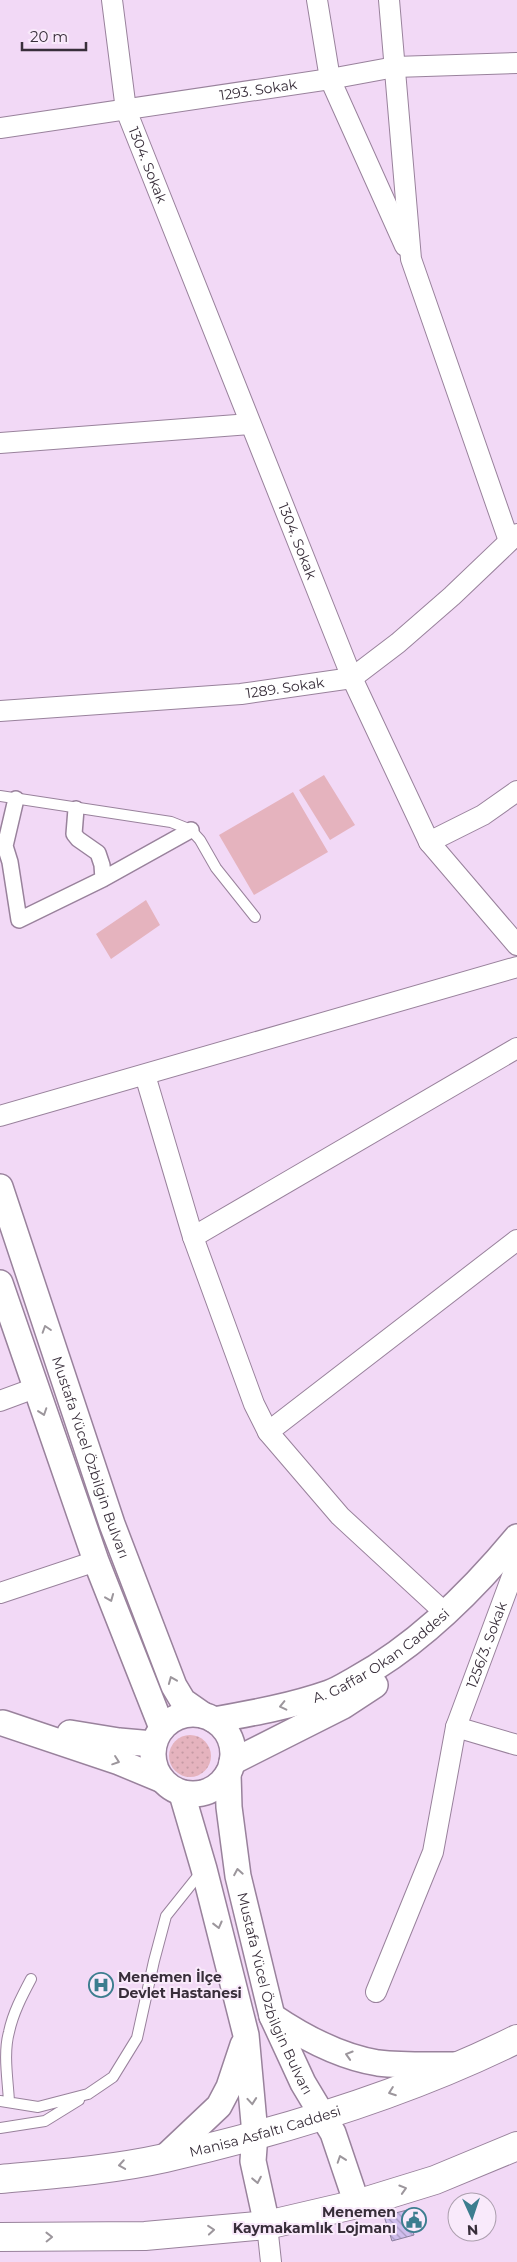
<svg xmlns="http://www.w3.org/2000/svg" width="517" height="2262" viewBox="0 0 517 2262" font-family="Montserrat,sans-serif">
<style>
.grass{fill:url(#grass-dots)}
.garden{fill:#e5b3be}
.building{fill:url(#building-back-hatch);stroke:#8b7f9e}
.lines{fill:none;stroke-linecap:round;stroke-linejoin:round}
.service-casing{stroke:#99829c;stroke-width:12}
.pedestrian-casing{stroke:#99829c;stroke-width:18}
.minor-casing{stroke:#99829c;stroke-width:22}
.tertiary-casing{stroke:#99829c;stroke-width:28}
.trunk-casing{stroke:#99829c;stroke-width:30}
.service{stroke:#fff;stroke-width:10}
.pedestrian{stroke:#fff;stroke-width:15}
.minor{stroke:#fff;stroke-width:20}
.tertiary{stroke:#fff;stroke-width:25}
.trunk{stroke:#fff;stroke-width:28}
.oneway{stroke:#9c969c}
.labels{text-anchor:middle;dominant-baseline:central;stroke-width:4;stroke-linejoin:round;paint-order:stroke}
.street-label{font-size:14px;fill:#382e3a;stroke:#f9eafb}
.poi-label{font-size:14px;font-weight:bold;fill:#382e3a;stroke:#f9eafb;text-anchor:start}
</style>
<defs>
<pattern id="grass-dots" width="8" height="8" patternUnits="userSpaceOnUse" patternTransform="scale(1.25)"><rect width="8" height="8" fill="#e5b3be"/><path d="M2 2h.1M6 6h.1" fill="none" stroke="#c59aa4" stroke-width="1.8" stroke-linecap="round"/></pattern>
<pattern id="building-back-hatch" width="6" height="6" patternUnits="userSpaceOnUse" patternTransform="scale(1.25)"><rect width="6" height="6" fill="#cfbded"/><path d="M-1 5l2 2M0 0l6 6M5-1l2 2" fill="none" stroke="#a99ac1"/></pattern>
</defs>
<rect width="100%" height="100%" fill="#f2d9f6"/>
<path class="grass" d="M169 1756a21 21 0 1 1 42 0a21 21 0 1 1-42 0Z"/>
<path class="garden" d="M324 775 355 825 330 840 299 790Z
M293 792 328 852 254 895 219 835Z
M146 900 160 925 111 959 96 934Z"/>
<path class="building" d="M407 2210 414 2235 392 2241 384 2216Z"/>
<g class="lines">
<defs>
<path id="service" d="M0 796 171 822 191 830 200 840 216 868 255 917
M0 2101 38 2107 88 2094 113 2077 137 2038 154 1961 166 1916 202 1871
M9 2102C8 2080 3 2054 9 2032 13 2013 22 1996 31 1979
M0 2128 45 2121 79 2100"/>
<path id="pedestrian" d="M16 799 5 846 10 862 19 920 103 879 191 830
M76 809 74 834 78 839 98 853 102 865 103 879"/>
<g id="minor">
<path id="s1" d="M112 0 126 110 352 678 429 842 517 945"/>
<path d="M317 0 330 79 405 246"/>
<path d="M389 0 411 259 509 541"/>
<path id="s2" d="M0 128 330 79 395 67 517 63"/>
<path d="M0 443 250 424"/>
<path id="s3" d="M0 711 241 694 352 678 398 643 452 596 517 534"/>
<path d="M429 842 483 815 517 791"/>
<path d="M145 1075 193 1237 254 1404 268 1432 340 1516 444 1612"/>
<path d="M0 1116 517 967"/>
<path d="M193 1237 517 1048"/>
<path d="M0 1401 35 1388"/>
<path d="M268 1432 517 1240"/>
<path d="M0 1593 96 1561"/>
<path d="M456 1727 517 1745"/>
<path id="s4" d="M376 1992 433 1852 456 1727 517 1563"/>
<path d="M267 2225 271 2262"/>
</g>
<g id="tertiary">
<path id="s5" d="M0 1187 112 1524 174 1686 183 1701 203 1715"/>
<path d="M0 1283 96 1561 162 1728"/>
<circle cx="193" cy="1754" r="40"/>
<path id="s6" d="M214 1720C253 1713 292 1706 329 1693 338 1690 347 1684 356 1679 416 1646 473 1590 517 1537"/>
<path d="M3 1723 119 1762 160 1779"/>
<path d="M70 1733 119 1741 153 1744"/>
<path d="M232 1762 343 1706 375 1685"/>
<path id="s7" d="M228 1774 229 1807 238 1876 272 2016 303 2083 333 2133 357 2204"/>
<path d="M182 1794 204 1869 246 2035 255 2134 253 2161 267 2225"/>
<path d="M272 2016C303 2037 341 2057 378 2063 404 2066 430 2065 456 2065"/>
<path d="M164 2158 219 2106 229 2087 243 2045"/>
</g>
<g id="trunk">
<path id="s8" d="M0 2179C55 2174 111 2170 165 2158 284 2131 408 2093 517 2039"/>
<path d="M0 2237 145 2236 267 2225 357 2204 435 2180 517 2146"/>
</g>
</defs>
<use href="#service" class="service-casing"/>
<use href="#pedestrian" class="pedestrian-casing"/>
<use href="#minor" class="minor-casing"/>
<use href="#tertiary" class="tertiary-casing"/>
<use href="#trunk" class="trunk-casing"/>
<use href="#service" class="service"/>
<use href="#pedestrian" class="pedestrian"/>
<use href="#minor" class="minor"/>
<use href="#tertiary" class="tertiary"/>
<use href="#trunk" class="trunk"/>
</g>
<defs><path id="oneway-chevron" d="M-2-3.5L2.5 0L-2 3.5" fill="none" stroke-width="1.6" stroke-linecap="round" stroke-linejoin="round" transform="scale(1.25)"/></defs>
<g class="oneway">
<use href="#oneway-chevron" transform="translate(46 1329) rotate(-108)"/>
<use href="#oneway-chevron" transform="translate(43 1412) rotate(71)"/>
<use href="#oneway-chevron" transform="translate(110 1598) rotate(68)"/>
<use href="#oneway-chevron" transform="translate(172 1680) rotate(-112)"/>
<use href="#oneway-chevron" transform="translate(283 1706) rotate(167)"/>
<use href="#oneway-chevron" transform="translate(116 1761) rotate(19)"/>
<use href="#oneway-chevron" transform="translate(238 1872) rotate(-100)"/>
<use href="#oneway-chevron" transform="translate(218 1925) rotate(76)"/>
<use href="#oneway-chevron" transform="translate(349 2055) rotate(-163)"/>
<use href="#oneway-chevron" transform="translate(392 2092) rotate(160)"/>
<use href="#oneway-chevron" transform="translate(252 2101) rotate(85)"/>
<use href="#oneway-chevron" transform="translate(341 2159) rotate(-109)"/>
<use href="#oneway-chevron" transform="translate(122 2165) rotate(171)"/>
<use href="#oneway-chevron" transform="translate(257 2180) rotate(79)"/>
<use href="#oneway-chevron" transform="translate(403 2189) rotate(-17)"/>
<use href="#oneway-chevron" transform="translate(211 2230) rotate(-5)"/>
<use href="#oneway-chevron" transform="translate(49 2237) rotate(-1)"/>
</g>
<defs>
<symbol id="hospital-ring" viewBox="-11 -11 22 22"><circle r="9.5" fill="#f9eafb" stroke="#3c7d8f" stroke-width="1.5"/><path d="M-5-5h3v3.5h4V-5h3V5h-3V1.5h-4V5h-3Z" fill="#3c7d8f"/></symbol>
<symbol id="civic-ring" viewBox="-11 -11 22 22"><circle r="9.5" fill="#f9eafb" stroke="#3c7d8f" stroke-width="1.5"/><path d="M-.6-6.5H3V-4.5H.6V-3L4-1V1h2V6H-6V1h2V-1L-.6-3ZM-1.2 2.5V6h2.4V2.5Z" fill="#3c7d8f"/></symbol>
</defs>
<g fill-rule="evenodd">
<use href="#hospital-ring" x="87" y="1971" width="28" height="28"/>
<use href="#civic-ring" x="400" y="2206" width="28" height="28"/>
</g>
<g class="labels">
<g class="street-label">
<text stroke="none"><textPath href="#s2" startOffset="261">1293. Sokak</textPath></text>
<text stroke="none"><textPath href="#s1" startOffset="170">1304. Sokak</textPath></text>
<text stroke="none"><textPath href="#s1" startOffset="575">1304. Sokak</textPath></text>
<text stroke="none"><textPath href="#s3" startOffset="286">1289. Sokak</textPath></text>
<text stroke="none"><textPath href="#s5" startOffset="285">Mustafa Yücel Özbilgin Bulvarı</textPath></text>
<text stroke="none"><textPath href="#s4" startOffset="366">1256/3. Sokak</textPath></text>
<text stroke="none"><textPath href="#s6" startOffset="182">A. Gaffar Okan Caddesi</textPath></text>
<text stroke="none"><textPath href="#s7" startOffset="226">Mustafa Yücel Özbilgin Bulvarı</textPath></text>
<text stroke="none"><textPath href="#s8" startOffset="270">Manisa Asfaltı Caddesi</textPath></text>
</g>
<g class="poi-label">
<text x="118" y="1977">Menemen İlçe<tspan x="118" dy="16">Devlet Hastanesi</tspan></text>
<text x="396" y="2212" text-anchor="end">Menemen<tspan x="396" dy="16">Kaymakamlık Lojmanı</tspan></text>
</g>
</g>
<g transform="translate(472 2217) rotate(177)"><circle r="24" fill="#f9eafb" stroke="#ac9fae"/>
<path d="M0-4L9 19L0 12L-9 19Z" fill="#3c7d8f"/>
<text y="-8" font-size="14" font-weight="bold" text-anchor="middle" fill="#382e3a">N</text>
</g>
<path d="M22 42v8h64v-8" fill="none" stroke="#382e3a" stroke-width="2.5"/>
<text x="30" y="42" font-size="15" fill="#382e3a" stroke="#f9eafb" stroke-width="4" paint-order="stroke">20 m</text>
</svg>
